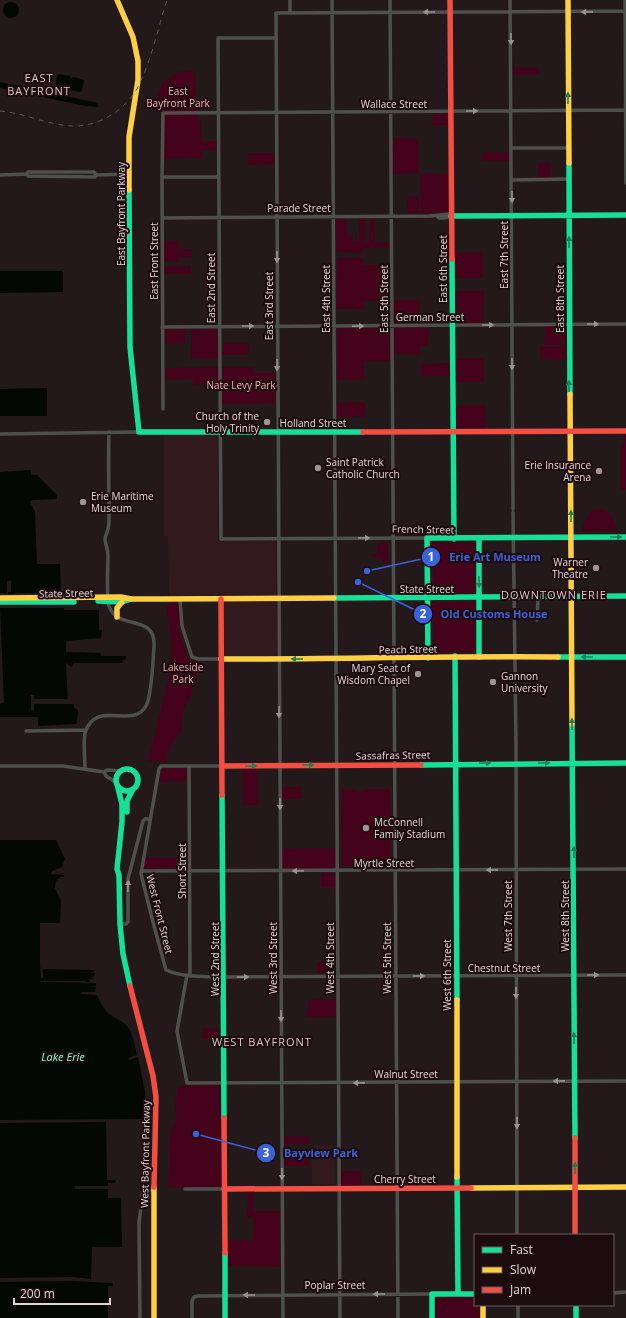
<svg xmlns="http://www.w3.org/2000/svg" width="626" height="1318" viewBox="0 0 626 1318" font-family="'Open Sans',sans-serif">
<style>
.built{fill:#31191e}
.green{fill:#45031b}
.water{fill:#030805}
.pier{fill:#23191b}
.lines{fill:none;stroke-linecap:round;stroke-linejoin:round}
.street{stroke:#4f4f4d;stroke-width:3.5}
.fast{stroke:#16e098;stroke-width:5.5}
.slow{stroke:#ffcf43;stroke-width:5.5}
.jam{stroke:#f24e42;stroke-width:5.5}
.rail{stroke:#585656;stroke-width:1;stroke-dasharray:5 5;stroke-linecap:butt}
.oneway{fill:#999292}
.oneway2{fill:#19815a}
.poi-dot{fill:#a09395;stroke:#1d0c0f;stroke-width:1.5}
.labels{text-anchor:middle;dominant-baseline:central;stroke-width:4;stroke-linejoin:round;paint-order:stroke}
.park-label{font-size:10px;fill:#f8abb9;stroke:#1d0c0f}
.street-label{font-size:10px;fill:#e3d5d7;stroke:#1d0c0f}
.poi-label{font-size:10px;fill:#e3d5d7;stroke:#1d0c0f;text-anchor:end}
.neighbourhood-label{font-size:11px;letter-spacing:1px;fill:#dec4c8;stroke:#1d0c0f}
.water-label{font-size:11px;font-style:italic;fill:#89facb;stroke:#1d0c0f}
.leader{fill:none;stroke:#3b62d8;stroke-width:1.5}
.callout-dot{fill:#3b62d8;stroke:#1d0c0f;stroke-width:1.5}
.mark-label{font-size:12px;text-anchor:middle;font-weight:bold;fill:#fff}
.callout-label{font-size:11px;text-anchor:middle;font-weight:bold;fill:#3b62d8;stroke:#1d0c0f;stroke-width:4;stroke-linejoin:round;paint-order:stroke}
</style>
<rect width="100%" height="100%" fill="#23191b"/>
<path class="built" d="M164 435H216L218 436V541L275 540 276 542 277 652 275 656 227 657 224 655 223 595H169L168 543 167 536H164Z
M334 1145 335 1184H312L311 1146Z"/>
<path class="green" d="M513 67 539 68V74L513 75Z
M182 71H195L198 121H201V141H216L217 150H202V158L164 159V111C149 96 165 75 182 71Z
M433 114H448V125H432Z
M393 138 418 139 419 173 393 174Z
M483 152H509V161H482Z
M248 153H274V164L248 165Z
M538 163H551V178H538Z
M420 173 448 174V207L447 212 421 214Z
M419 196V213L408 214 407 197Z
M338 219H347V235L353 236V241H359V219H365V241L369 242 370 219H375L374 242H389V247L363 248V253L336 252V220Z
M164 241H179V249H192L191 257 180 258 178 262 164 261Z
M483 252V278H455L454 253Z
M337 258H363V265H390V301H364V309H336Z
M191 266V274H164V267Z
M455 291H484L483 323H457L456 322Z
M394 300H420V323H394Z
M545 326 567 327V345H544Z
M397 327H429L428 346H420V355L394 354V329Z
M338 328H389L390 329V361H364V380H337V330Z
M167 329H185V343L165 344V331Z
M192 329H215L217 330 218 359 191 358Z
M222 343H249L248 355H222Z
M540 346H568V360L540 359Z
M470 358H484V382H455V359Z
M449 363 450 376H421V364Z
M218 367V384L193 385V379L165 380V368Z
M222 367H254L255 373H275V403L222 404Z
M363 402 366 405 364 417H337V403Z
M485 405V429L457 428 456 426V406Z
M624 433H626V490H621V487H620V449L625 441Z
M596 509H604C611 514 616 522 617 531H582C583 523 588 512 596 509Z
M387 542 389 563 382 562V559L370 556 371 554H377L378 543Z
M433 542 469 543 470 542 475 543 477 547 474 548 475 586 477 587 476 593H438L437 594 430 593V590L433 588V549L430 548V546Z
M432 601H437L438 602 476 601 477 605 475 606V647H476L477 650 476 652H438L436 653 431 651 430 647 433 646V609H430V603Z
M172 603 178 604 181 626 178 627 188 659 195 663 200 661V667L189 700 185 706 182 715V732L173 741 167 757V762L148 761 167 685 171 667V639L166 609 169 604Z
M243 767H258L259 805H243Z
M163 768H186L187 769V781L159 782 161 770Z
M281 787H301V799H282Z
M341 788H344V790L355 789V791H365V789H390L391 866H342Z
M335 848V868L281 870 282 849Z
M145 858H188V868L145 869 143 866Z
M321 873H336V887H321Z
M317 962H334V972L317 973Z
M309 999H336V1017H306Z
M203 1028 220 1029V1039H203Z
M219 1085 221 1087 222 1186 219 1187 168 1188 170 1138 171 1130 176 1119 175 1103 178 1086Z
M284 1136H309V1144H284Z
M284 1153H309V1166H283Z
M341 1171H361V1186H343L341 1183Z
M248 1191H253V1211H280V1267L227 1266V1240H253V1218H247Z
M475 1296V1305H480V1318H435V1300L438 1297Z"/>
<path class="water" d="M3 10a8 8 0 1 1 16 0a8 8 0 1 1-16 0Z
M59 74 70 76 71 78 74 77 84 80 82 91 80 92 70 90 69 88 67 89 57 87C55 84 56 76 59 74Z
M0 82 98 103V107L85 106 0 88Z
M0 271H63V292L0 293Z
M47 388V416H0V389Z
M31 470V475H37L57 495V499L32 500 30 502 35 512 37 564H60L61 593H15L14 594H8V592H11V581H7V593H0V472Z
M0 608H64V610H99V630H102L101 638 66 641V652L101 653V656H126V659L123 660 122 663H74L72 667 66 663 68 704H74V708L77 709 78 711 77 723 76 724 39 726 38 724V717H0V704L4 703Z
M0 840H56L65 859 62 867 52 871 51 874 64 875V877H60L56 881 55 888 61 901 60 923H40V964L41 978H43V969L94 970V972L89 973H95L94 977H88L95 979H89L90 982H86V981H41L40 982 96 983V986H90L96 987 95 992H82L81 994 97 995C100 1002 104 1010 111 1015 116 1019 123 1021 127 1026 133 1033 135 1046 137 1055L128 1058 129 1060 138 1057 145 1091 146 1119 0 1120Z
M106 1122 107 1180H116L115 1183H108V1186H75L74 1189H108V1198H121L122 1247H92L91 1279 74 1277 0 1278V1123Z
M73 1281 113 1283V1286H108V1318H0V1282Z"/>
<path class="pier" d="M31 695H34V699H68V704H34V710H31Z"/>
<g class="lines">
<path class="street" d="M290 0V13
M332 0 340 1318
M390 0 398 1318
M510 0 513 509
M625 0 626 183
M275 38H218L221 539 427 538
M511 148H568
M27 174 28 176 95 177 96 175
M0 175 27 174 28 172H94L96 175
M96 175 129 174
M162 177H219
M511 180 569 179
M437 216 439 218C444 218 447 219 451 216
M162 218 430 216 449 214 451 216
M162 327 626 324
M163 409 162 177 163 113 626 110
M0 434 139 432
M513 512 516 744 517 1235
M180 599 182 626 192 657 199 659H221
M537 620 538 598
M26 731 86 730
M0 766H63L104 772 107 770 121 771
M189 766 190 976
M222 766H161L159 769 141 874 153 922 166 970C184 978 205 976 224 977L626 975
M85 769C85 757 83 744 85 733 86 729 88 725 91 722 106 706 134 727 146 706 152 695 153 660 154 646 156 613 117 631 109 606 106 596 108 567 108 555 108 550 106 546 105 540 105 536 107 533 108 529 109 525 109 521 109 517 109 489 108 460 109 432
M104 772 106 776 117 783
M141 871 626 869
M120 924H126L128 922V879L143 821 145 819H150
M187 975 177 1031 187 1083 626 1081
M185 1189H224
M613 1293 626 1292
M518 1305V1318
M140 1318 139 1223 143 1189 153 1191
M192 1318V1301L194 1297 198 1296 432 1294
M283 1318 276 13 626 11"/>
<path class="fast" d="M569 163 570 394
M129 190 130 347 139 432
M451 216 626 215
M452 259 454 539
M139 432H363
M479 538V657
M334 598 626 596
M98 601 122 602 131 599
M0 602H74
M455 656 457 1000
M558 657H626
M428 658 427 538 626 537
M572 724 575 1138
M421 765 626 763
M116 780a11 11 0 1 1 22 0a11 11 0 1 1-22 0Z
M117 784 122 804V822L117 869 119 875 120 924 123 954 130 986
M222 795 224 1118
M127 812V801L133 789
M457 1177 458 1294
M225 1253V1318
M576 1305V1318
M432 1318V1294H475"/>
<path class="slow" d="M117 0 133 37 138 61V80L129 137V190
M568 0 569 163
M570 394 572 724
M0 598 121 597 131 599H160
M160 599 334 598
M117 617V608L122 602
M221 659C333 659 445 656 558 657
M457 1000V1177
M154 1187V1318
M471 1188 626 1187
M483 1305V1318"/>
<path class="jam" d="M450 0 452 259
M363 432 626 431
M221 599 222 795
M222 766 421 765
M130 986 153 1076 156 1097 154 1187
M224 1118 225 1253
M575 1138V1235
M224 1189 471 1188"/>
<path class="rail" d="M0 111C25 113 47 125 72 126 100 127 127 109 139 85 152 58 158 28 167 0"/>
</g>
<defs><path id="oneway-solid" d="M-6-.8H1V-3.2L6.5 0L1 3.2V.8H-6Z"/></defs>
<g class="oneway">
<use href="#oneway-solid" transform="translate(429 12) rotate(180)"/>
<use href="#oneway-solid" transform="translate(587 12) rotate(179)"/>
<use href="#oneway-solid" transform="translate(511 39) rotate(90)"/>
<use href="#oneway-solid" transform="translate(472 111)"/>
<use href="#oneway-solid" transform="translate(512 197) rotate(90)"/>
<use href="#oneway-solid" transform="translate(277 257) rotate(90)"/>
<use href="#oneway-solid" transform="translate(593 324)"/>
<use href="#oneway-solid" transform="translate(488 325)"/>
<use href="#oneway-solid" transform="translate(248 326)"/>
<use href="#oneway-solid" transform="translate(358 326) rotate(-1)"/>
<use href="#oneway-solid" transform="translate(512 364) rotate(90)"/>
<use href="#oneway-solid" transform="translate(277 365) rotate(90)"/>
<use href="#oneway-solid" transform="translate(364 538)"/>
<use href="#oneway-solid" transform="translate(279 712) rotate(90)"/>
<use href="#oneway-solid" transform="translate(280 804) rotate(90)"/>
<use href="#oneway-solid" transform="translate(492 870) rotate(179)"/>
<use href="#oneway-solid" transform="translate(298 871) rotate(180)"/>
<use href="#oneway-solid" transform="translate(128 886) rotate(-88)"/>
<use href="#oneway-solid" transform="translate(593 975)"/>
<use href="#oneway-solid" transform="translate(419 976)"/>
<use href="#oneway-solid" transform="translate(243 977)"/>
<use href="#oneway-solid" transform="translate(516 993) rotate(90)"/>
<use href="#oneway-solid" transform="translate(281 1016) rotate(90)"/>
<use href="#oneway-solid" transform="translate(559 1081) rotate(179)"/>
<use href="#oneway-solid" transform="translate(359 1083) rotate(179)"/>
<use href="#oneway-solid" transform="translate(517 1123) rotate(90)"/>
<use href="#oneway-solid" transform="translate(282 1174) rotate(90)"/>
<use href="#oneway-solid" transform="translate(379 1294) rotate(180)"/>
<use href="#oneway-solid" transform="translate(249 1295) rotate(179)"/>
</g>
<g class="oneway2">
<use href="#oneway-solid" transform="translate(568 98) rotate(-90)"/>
<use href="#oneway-solid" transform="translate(569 242) rotate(-90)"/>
<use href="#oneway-solid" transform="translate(569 386) rotate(-90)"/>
<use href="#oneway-solid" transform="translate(571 516) rotate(-90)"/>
<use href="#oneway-solid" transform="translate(616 537)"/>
<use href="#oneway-solid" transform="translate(479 582) rotate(89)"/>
<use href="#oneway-solid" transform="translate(587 657) rotate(180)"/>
<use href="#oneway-solid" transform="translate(297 659) rotate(-180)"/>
<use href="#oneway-solid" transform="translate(572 724) rotate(-91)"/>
<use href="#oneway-solid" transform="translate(485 763)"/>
<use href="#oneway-solid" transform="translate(544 763)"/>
<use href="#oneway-solid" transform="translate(308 765)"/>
<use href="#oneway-solid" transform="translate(251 766)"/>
<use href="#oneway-solid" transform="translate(574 852) rotate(-90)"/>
<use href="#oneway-solid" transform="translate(574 1038) rotate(-91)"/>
<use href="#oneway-solid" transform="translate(575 1168) rotate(-90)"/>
</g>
<g class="poi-dot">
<circle cx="267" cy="422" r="4"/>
<circle cx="318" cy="468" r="4"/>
<circle cx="599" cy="471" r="4"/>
<circle cx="83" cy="502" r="4"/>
<circle cx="596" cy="568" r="4"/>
<circle cx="418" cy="674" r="4"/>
<circle cx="493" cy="682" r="4"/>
<circle cx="366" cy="828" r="4"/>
</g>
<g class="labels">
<g class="park-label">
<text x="178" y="91">East<tspan x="178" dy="12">Bayfront Park</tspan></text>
<text x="241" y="385">Nate Levy Park</text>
<text x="183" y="667">Lakeside<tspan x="183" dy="12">Park</tspan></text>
</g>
<g class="street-label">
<text x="394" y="104">Wallace Street</text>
<text x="299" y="208">Parade Street</text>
<text transform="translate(121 214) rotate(-90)">East Bayfront Parkway</text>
<text transform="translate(504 255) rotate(-90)">East 7th Street</text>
<text transform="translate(154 261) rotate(-90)">East Front Street</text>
<text transform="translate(443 269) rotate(-90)">East 6th Street</text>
<text transform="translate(211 288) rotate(-90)">East 2nd Street</text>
<text transform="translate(326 299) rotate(-90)">East 4th Street</text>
<text transform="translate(384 299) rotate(-90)">East 5th Street</text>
<text transform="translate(560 299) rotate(-90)">East 8th Street</text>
<text transform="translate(269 306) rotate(-90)">East 3rd Street</text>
<text x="430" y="317">German Street</text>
<text x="313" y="423">Holland Street</text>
<text transform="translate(423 529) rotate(1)">French Street</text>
<text x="427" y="589">State Street</text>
<text transform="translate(66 593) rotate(-1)">State Street</text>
<text transform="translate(408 649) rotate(-1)">Peach Street</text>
<text transform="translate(393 755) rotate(-1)">Sassafras Street</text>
<text x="384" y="863">Myrtle Street</text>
<text transform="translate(182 871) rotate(-90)">Short Street</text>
<text transform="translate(160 914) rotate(76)">West Front Street</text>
<text transform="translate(508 916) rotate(-90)">West 7th Street</text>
<text transform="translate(565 916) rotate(-90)">West 8th Street</text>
<text transform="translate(273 958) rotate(-90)">West 3rd Street</text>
<text transform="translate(330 958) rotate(-90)">West 4th Street</text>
<text transform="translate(387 958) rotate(-90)">West 5th Street</text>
<text transform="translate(215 959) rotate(-90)">West 2nd Street</text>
<text x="504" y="968">Chestnut Street</text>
<text transform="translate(447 975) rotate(-90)">West 6th Street</text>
<text x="406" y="1074">Walnut Street</text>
<text transform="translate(145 1154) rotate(-89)">West Bayfront Parkway</text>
<text x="405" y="1179">Cherry Street</text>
<text x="335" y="1285">Poplar Street</text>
</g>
<g class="poi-label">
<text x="259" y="416">Church of the<tspan x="259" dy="12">Holy Trinity</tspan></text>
<text x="326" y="462" text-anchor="start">Saint Patrick<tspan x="326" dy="12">Catholic Church</tspan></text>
<text x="591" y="465">Erie Insurance<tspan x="591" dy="12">Arena</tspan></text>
<text x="91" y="496" text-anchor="start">Erie Maritime<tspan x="91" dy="12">Museum</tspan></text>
<text x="588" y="562">Warner<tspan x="588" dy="12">Theatre</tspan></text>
<text x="410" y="668">Mary Seat of<tspan x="410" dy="12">Wisdom Chapel</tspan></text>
<text x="501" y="676" text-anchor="start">Gannon<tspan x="501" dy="12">University</tspan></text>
<text x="374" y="822" text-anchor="start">McConnell<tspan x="374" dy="12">Family Stadium</tspan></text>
</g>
<g class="neighbourhood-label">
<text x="39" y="77">EAST<tspan x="39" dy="13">BAYFRONT</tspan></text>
<text x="554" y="594">DOWNTOWN ERIE</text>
<text x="262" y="1041">WEST BAYFRONT</text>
</g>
<g class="water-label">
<text x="63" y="1056">Lake Erie</text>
</g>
</g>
<path class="leader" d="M367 571L431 557M358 582L423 614M196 1134L266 1153"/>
<g class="callout-dot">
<circle cx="367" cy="571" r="4"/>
<circle cx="358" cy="582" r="4"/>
<circle cx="196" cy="1134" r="4"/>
<circle cx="431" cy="557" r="10"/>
<circle cx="423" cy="614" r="10"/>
<circle cx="266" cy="1153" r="10"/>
</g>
<g class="mark-label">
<text x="431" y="561">1</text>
<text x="423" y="618">2</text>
<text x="266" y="1157">3</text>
</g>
<g class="callout-label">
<text x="495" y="561">Erie Art Museum</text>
<text x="494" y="618">Old Customs House</text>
<text x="321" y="1157">Bayview Park</text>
</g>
<rect x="474" y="1234" width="140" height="72" fill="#1d0c0f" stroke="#6c5c5f"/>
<rect x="482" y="1247" width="20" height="6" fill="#16e098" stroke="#6c5c5f"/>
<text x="510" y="1254" font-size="12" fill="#e3d5d7">Fast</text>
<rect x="482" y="1267" width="20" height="6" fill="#ffcf43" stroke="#6c5c5f"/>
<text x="510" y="1274" font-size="12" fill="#e3d5d7">Slow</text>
<rect x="482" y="1287" width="20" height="6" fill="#f24e42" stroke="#6c5c5f"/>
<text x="510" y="1294" font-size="12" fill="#e3d5d7">Jam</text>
<path d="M14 1298v6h96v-6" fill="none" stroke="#e3d5d7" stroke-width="2"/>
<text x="20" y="1298" font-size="12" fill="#e3d5d7" stroke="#1d0c0f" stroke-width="3" paint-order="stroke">200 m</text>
</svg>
